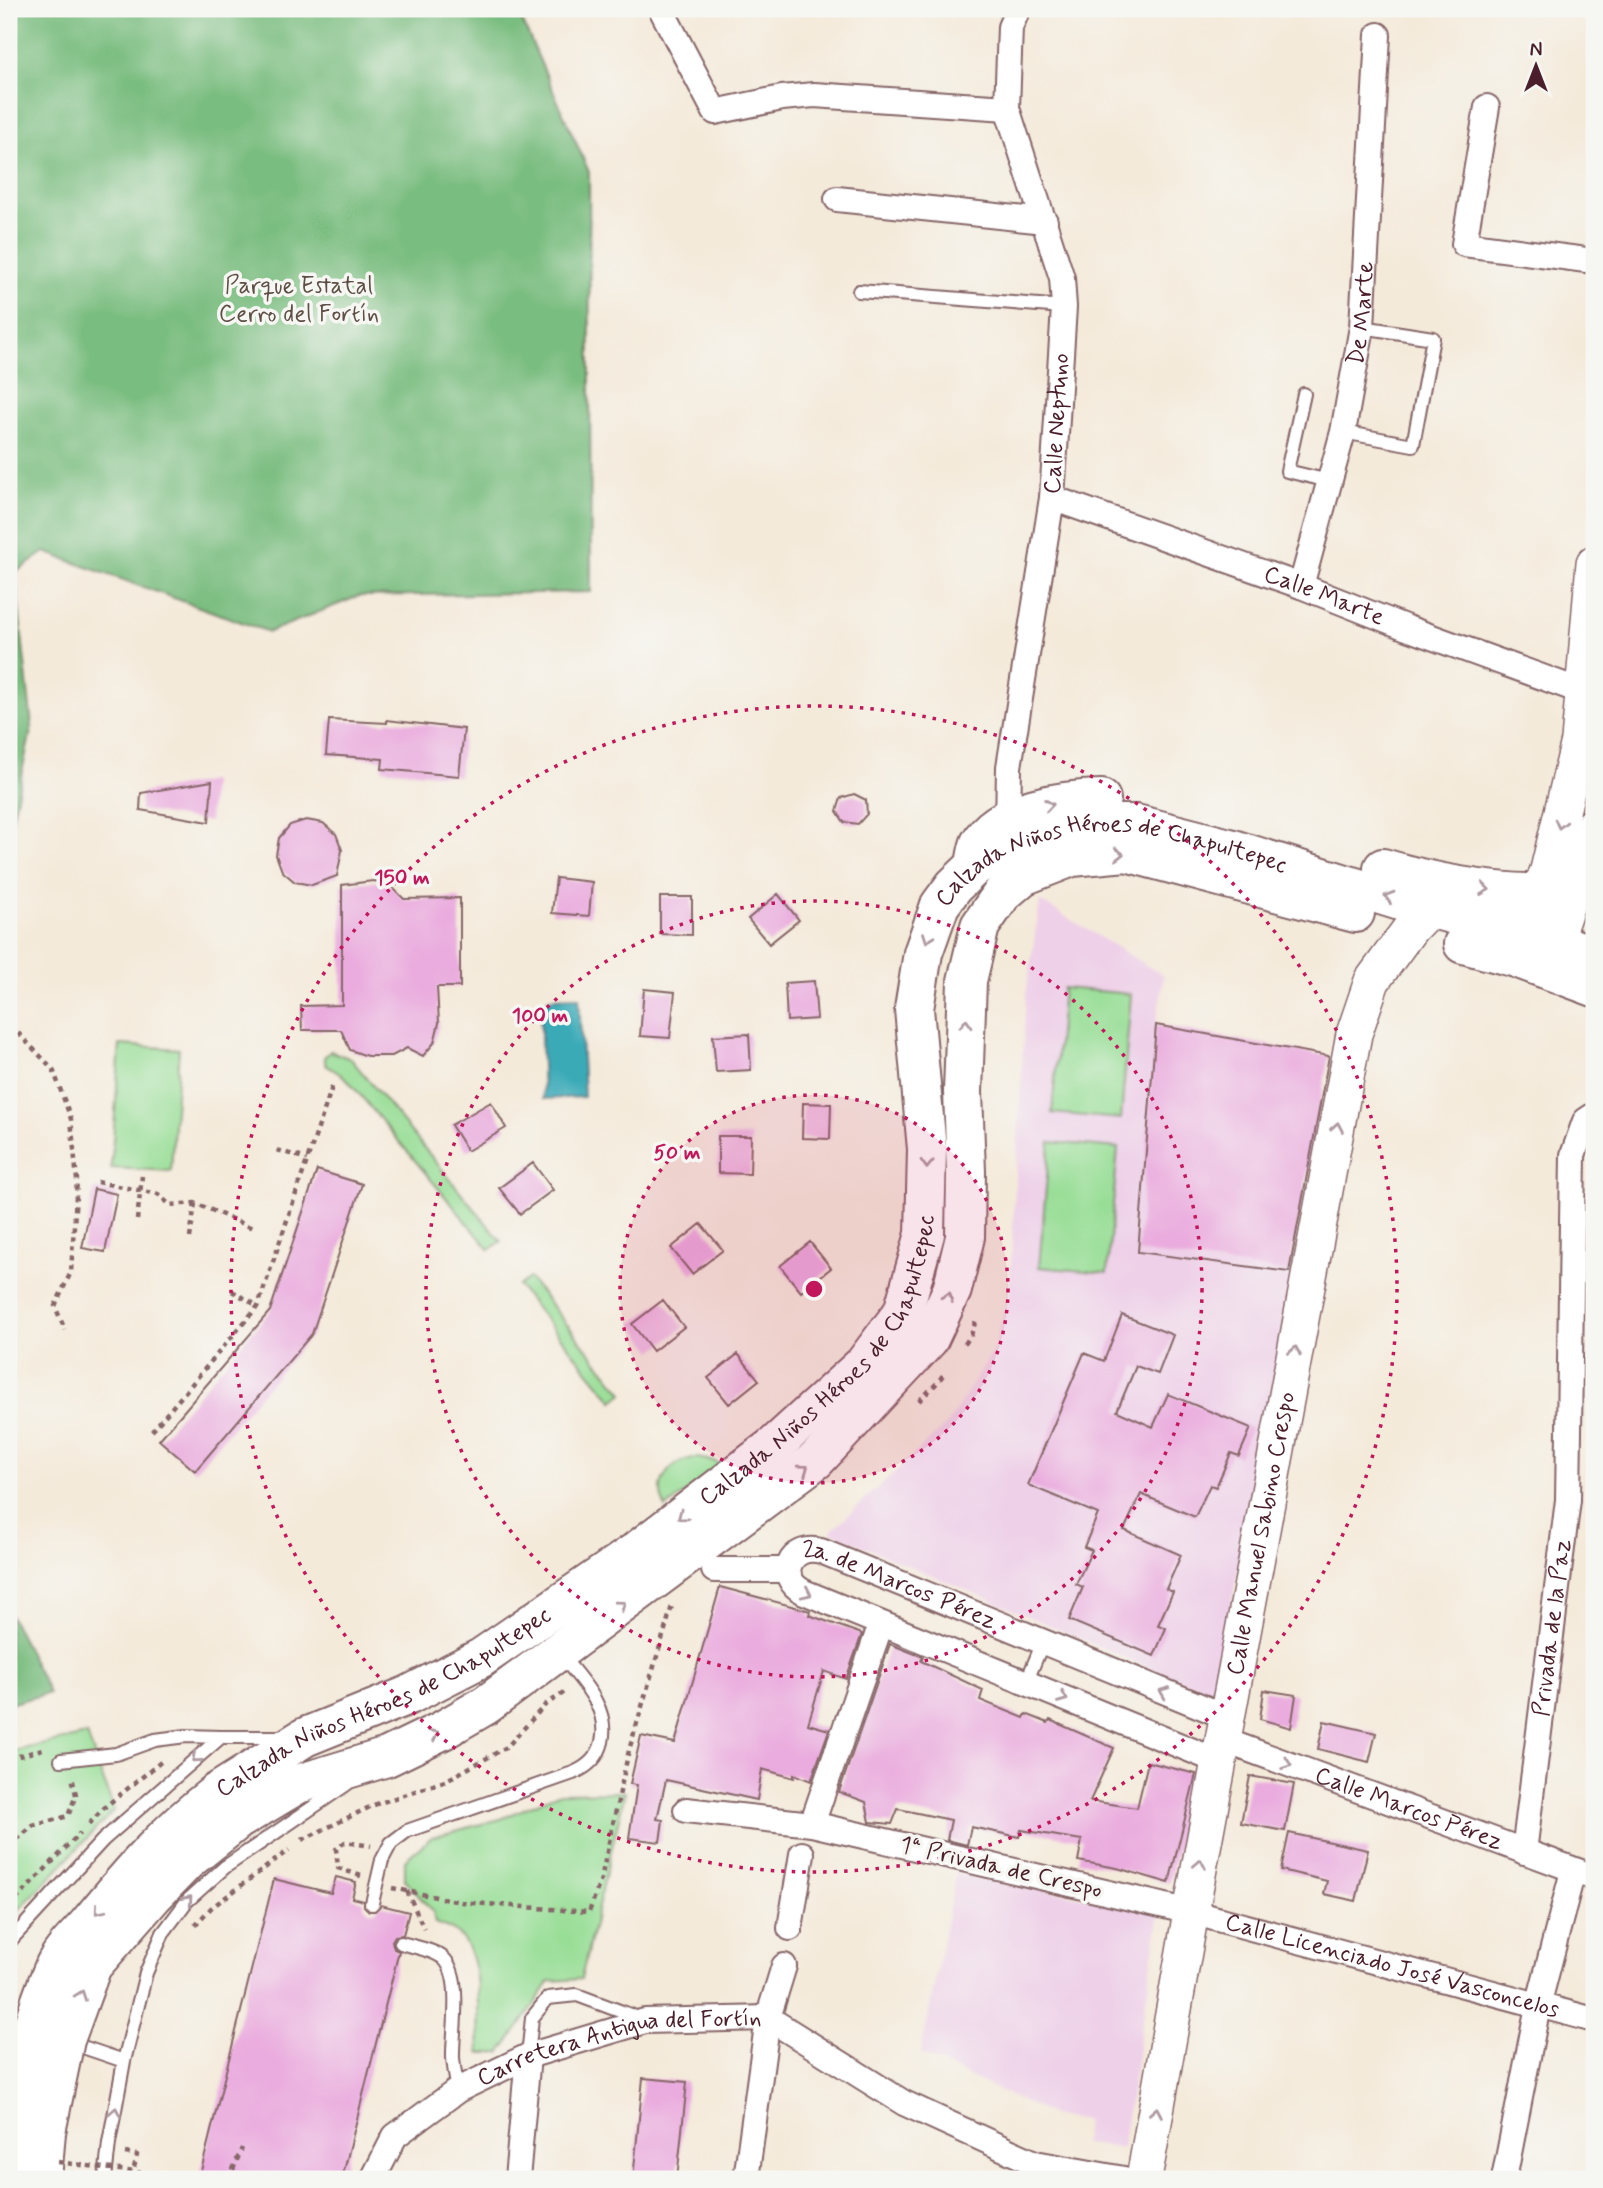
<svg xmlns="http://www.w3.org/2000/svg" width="1603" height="2188" viewBox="0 0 1603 2188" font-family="Mynerve,sans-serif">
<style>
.built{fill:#eed0e8}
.green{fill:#99de97;stroke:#727e61;stroke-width:2}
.forest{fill:#7abd80;stroke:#626e56;stroke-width:2}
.water{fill:#3aaab7;stroke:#426471;stroke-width:2}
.building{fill:#eaacde}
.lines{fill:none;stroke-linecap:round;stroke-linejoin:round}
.lane-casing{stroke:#866668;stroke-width:16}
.street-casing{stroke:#866668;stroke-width:28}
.secondary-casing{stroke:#866668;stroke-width:38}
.primary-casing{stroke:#866668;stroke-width:42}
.path{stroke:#866668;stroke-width:4.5;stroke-dasharray:5 5;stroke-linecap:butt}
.lane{stroke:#fff;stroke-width:12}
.street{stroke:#fff;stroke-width:24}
.secondary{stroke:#fff;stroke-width:35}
.primary{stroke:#fff;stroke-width:38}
.lane-bridge-casing{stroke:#866668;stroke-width:16;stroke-linecap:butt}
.primary-bridge-casing{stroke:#866668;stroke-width:42;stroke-linecap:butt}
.path-bridge{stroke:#866668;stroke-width:4.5;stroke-dasharray:5 5;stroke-linecap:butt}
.lane-bridge{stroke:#fff;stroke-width:12}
.primary-bridge{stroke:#fff;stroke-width:38}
.oneway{stroke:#ae9aa0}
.ring{fill:none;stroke:#c2185b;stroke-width:3.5;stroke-dasharray:3.5 7}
.labels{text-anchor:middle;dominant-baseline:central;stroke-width:7;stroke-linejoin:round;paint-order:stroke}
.park-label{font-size:24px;fill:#5e4f46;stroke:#f6f6f2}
.street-label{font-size:24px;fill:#4a1f2b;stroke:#f6f6f2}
.centre{fill:#c2185b;stroke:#f6f6f2;stroke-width:3.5}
.ring-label{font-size:21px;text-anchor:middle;font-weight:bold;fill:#c2185b;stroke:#f6f6f2;stroke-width:7;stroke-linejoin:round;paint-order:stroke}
</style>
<rect width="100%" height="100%" fill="#f6f6f2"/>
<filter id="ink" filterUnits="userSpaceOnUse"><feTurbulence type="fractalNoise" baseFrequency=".0143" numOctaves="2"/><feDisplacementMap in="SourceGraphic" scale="14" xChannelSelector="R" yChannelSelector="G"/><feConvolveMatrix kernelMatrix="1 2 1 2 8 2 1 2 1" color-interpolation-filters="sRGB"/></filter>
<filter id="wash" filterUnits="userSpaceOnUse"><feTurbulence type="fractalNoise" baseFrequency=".00686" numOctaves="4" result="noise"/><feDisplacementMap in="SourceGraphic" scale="28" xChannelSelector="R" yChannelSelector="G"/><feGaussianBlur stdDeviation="1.57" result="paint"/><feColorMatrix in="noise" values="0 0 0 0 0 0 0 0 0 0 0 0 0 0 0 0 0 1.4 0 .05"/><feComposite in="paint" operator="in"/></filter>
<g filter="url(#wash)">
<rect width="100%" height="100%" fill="#f4eada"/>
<path class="built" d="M1040 901 1164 976 1156 1025 1139 1252 1297 1273 1213 1695 830 1532 949 1422 993 1351 1009 1296 1026 995Z
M956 1873 1160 1912 1122 2148 1083 2144 1086 2120 1055 2116 921 2054Z"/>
<path class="green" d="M1063 988 1131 994 1121 1119 1052 1113Z
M120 1045 179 1049 171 1171 111 1168Z
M331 1051 351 1059 501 1241 490 1250 346 1078 326 1065 324 1057Z
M1050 1142 1118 1148 1107 1273 1039 1267Z
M529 1278 623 1393 613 1401 518 1286Z
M696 1458 714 1461 721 1465 666 1508C652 1483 670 1460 696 1458Z
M87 1735 114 1810 9 1920V1752Z
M625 1792 581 1979 550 1981 518 2029 500 2053H479C477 2020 484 1952 455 1932 450 1928 441 1925 435 1923L433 1912 405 1880V1860L432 1837 501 1819 560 1793Z"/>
<path class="forest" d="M9 9H517L589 172 591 592 359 596 269 632 45 552 15 573 32 726 9 833Z
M9 1613 49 1693 9 1704Z"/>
<path class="water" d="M579 997 584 1097 543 1099 540 1004 551 998Z"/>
<g id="blocks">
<path class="building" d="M329 720 387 723V720L464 729 459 776 382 769 383 759 326 755Z
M212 781 209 822 140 810 141 793Z
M854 794 866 800 867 814 858 824 844 822 837 811 841 798Z
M306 820 323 823 336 834 342 850 337 876 312 885 295 882 282 871 276 855 279 838 290 825Z
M556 878 592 882 589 916 552 913Z
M373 881 388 883 404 899 460 898V987H437L439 1023 434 1043 423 1056 407 1048 392 1056H367L350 1050 341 1030H302L301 1006 342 1005V885Z
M778 894 799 920 769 944 748 919Z
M660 897H692V935L660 934Z
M814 981 817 1019 787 1021 785 983Z
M644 989 675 992 670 1038 640 1036Z
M1156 1025 1329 1056 1289 1272 1138 1252Z
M749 1034 751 1070 716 1072 713 1036Z
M491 1102 506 1128 467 1151 451 1125Z
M803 1103 831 1104 830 1139 802 1138Z
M718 1136H751L750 1174 718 1173Z
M533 1163 553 1190 520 1214 499 1188Z
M317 1170 362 1184 312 1334 195 1471 159 1440 270 1311Z
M94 1189 117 1194 105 1252 82 1248Z
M701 1224 723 1250 692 1274 671 1248Z
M810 1242 831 1268 801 1292 780 1266Z
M663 1300 684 1327 653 1351 632 1324Z
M1122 1315 1173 1335 1158 1374 1136 1366 1117 1411 1153 1427 1168 1394 1251 1428 1239 1456 1231 1453 1216 1487 1210 1485 1195 1517 1141 1494 1124 1530 1181 1555 1166 1589 1173 1592 1158 1625 1166 1628 1154 1656 1069 1620 1083 1587 1076 1584 1092 1550 1084 1547 1098 1514 1028 1485 1084 1353 1104 1361Z
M738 1354 759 1380 729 1404 708 1378Z
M720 1587 810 1611 809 1615 862 1634 846 1679 824 1671 808 1724 829 1730 811 1781 794 1774V1778L762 1769 757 1800 666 1780 657 1819 663 1820 660 1842 629 1838 637 1785 630 1784 641 1736 675 1743Z
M890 1644 923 1657 921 1661 983 1690 980 1700 1024 1718 1026 1714 1048 1723 1050 1720 1114 1748 1090 1801 1137 1808 1148 1762 1196 1774 1169 1883 1117 1868 1078 1861 1082 1840 1021 1830 1019 1837 971 1827 967 1845 947 1840 951 1820 898 1809 892 1824 870 1822 866 1802 839 1792Z
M1264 1690 1296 1695 1291 1728 1260 1719Z
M1324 1721 1376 1733 1369 1762 1318 1749Z
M1250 1776 1294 1784 1285 1831 1241 1823Z
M1289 1833 1368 1850 1356 1901 1324 1894 1327 1881 1281 1870Z
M336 1877 356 1882 352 1898 364 1901V1906L369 1911H375L381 1905 409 1912 403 1935 395 1936 392 1941 394 1949 399 1951 342 2179H199L274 1879 331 1893Z
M643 2078 687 2082 677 2179H633Z"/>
</g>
</g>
<g filter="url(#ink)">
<use href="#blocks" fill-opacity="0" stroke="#866668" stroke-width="2"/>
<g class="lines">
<defs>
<path id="lane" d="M859 291 1064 307
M1304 394 1287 471 1329 481
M1343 432 1413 445 1433 338 1362 327
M1026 1683 1043 1642
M61 1760 116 1754 155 1740 186 1736 221 1737
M382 1860 391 1843 407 1831 573 1773C588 1767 598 1758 602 1742 610 1707 581 1681 561 1655
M9 1942 103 1840 221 1737H284
M401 1943C414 1947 431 1949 442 1957 464 1974 452 2032 453 2058 454 2069 456 2080 458 2090
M68 2042 124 2061
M528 2056 532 2018 548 1998 577 1995 641 2019
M105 2179 109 2143 124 2061 146 1973 163 1933 187 1901 225 1867 347 1784"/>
<g id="street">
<path d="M661 9 715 112 782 98 814 95 1007 108"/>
<path d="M1487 107 1464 244 1594 261"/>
<path d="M837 199 1045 221"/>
<path id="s1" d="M1052 498 1301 586 1407 628 1594 696"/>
<path id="s2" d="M1301 586 1343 432 1362 327 1378 35"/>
<path d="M1573 771 1594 777"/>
<path id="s3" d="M1008 828 1009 767 1052 498 1064 307 1062 278 1007 108 1010 27 1018 9"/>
<path d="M714 1570H788"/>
<path id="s4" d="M1223 1740 1594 1877"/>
<path id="s5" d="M1220 1762 804 1592C775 1578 790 1543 821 1551L1227 1717"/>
<path id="s6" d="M686 1810 812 1824 1191 1912 1594 2020"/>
<path d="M812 1824 881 1624"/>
<path id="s7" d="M1524 1852 1568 1500 1573 1155 1585 1121 1594 1115"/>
<path d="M790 1928 802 1854"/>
<path id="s8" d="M373 2179 395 2136 458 2090 528 2056 645 2021 768 2018 904 2103 1035 2163 1124 2179"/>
<path d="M517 2179 528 2056"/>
<path d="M746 2179 768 2018 784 1966"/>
<path d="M1504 2179 1538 2006 1573 1871"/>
</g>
<g id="secondary">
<path d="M1516 958 1548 870 1579 741 1594 563"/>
<path d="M1545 968 1594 825"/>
<path id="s9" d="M1144 2179 1191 1912 1354 1034 1372 981 1410 929 1430 908"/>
</g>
<g id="primary">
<path d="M976 859C977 854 978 847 980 843 999 808 1065 800 1101 799"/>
<path d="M1383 868C1443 886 1508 896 1571 893"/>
<path d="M1463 944 1516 958 1594 987"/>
<path id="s10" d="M216 1793 305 1737 409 1695 481 1658 634 1553 775 1445 864 1364 903 1312 925 1234 927 1149 914 1009 923 953 940 905 954 886 973 868 1008 846 1078 824H1136L1233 849 1400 901 1526 933 1594 955"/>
<path d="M238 1820 298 1784 387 1757 443 1730 486 1705 816 1460 929 1339 952 1290 965 1237 966 1172 963 1092 967 981 980 926 1002 894 1023 876 1072 857 1126 852 1355 913"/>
<path d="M9 2167 13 2125"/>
<path d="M42 2179 46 2132"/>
</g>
</defs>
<use href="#lane" class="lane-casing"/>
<use href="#street" class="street-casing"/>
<use href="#secondary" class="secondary-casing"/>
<use href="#primary" class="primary-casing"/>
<path class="path" d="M9 1029 18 1033 53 1069 71 1119 77 1180 71 1272 55 1306 65 1330
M277 1150 307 1159
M97 1182 158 1194 170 1205 195 1203 255 1229
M137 1220 142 1176
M190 1238 195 1203
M232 1291 258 1306
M965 1344 971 1335 977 1317
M919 1401 936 1384 944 1374
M152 1431 258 1306 332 1087
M9 1759 46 1748
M89 1824 106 1806 162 1761
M302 1840 374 1805 445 1781 507 1747 545 1705 568 1690
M9 1846 33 1826 68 1816 76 1795 72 1777
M361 1876 338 1868 336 1849 345 1842 371 1846
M392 1888 461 1902 589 1912 601 1879 629 1750 672 1606
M407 1891 424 1929
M9 1907 80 1833
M195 1925 211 1908 289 1850
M125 2153 137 2155 133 2172
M229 2179 242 2148"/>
<use href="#lane" class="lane"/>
<use href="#street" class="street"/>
<use href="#secondary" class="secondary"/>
<use href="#primary" class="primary"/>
<defs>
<path id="lane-bridge" d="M372 1903 382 1860"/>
<path id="primary-bridge" d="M13 2125C21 2070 32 2016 55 1965 62 1950 78 1936 89 1923 131 1872 163 1834 216 1793
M46 2132 65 2040 92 1966 154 1895 187 1861 238 1820"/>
</defs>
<use href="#lane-bridge" class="lane-bridge-casing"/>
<use href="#primary-bridge" class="primary-bridge-casing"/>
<path class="path-bridge" d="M58 2162 189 2179"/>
<use href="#lane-bridge" class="lane-bridge"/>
<use href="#primary-bridge" class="primary-bridge"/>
</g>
<defs><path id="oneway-chevron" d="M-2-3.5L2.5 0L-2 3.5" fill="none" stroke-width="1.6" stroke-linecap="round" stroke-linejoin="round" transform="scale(1.75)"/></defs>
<g class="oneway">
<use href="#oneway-chevron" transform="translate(1049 805) rotate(-9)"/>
<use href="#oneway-chevron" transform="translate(1560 824) rotate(104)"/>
<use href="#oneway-chevron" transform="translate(1119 854) rotate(-1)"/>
<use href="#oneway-chevron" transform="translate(1485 889) rotate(8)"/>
<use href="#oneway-chevron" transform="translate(1389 897) rotate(-163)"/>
<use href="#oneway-chevron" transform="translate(928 938) rotate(110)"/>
<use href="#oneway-chevron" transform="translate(966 1024) rotate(-88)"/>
<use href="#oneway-chevron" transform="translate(1337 1127) rotate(-80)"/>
<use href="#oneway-chevron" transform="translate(927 1164) rotate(92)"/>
<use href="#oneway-chevron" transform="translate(948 1297) rotate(-67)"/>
<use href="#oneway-chevron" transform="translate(1295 1351) rotate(-80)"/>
<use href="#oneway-chevron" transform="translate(804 1469) rotate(-36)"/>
<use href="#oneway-chevron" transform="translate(682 1516) rotate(143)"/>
<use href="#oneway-chevron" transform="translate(807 1593) rotate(25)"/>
<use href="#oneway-chevron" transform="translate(621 1605) rotate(-36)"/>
<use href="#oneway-chevron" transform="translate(1164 1692) rotate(-158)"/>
<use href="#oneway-chevron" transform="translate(1063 1698) rotate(22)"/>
<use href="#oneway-chevron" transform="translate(434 1734) rotate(-26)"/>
<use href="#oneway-chevron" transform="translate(196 1758) rotate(139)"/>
<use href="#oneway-chevron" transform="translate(1287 1764) rotate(20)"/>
<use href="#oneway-chevron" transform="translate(1200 1864) rotate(-79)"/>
<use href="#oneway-chevron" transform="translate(188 1900) rotate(-48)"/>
<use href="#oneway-chevron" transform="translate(99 1910) rotate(130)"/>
<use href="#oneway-chevron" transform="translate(81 1995) rotate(-70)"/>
<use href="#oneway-chevron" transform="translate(115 2112) rotate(-79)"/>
<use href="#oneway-chevron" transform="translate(1156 2112) rotate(-80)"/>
</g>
</g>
<circle cx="814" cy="1289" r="194" fill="#c2185b" fill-opacity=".12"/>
<g class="ring">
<circle cx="814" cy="1289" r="194"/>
<circle cx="814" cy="1289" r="388"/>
<circle cx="814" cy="1289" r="583"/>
</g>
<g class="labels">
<g class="park-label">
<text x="299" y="286">Parque Estatal<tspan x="299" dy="28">Cerro del Fortín</tspan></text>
</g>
<g class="street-label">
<text stroke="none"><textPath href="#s2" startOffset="280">De Marte</textPath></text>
<text stroke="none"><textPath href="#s3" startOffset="408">Calle Neptuno</textPath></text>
<text stroke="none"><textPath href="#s1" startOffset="289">Calle Marte</textPath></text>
<text stroke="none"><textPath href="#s10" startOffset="1451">Calzada Niños Héroes de Chapultepec</textPath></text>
<text stroke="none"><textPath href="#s10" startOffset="758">Calzada Niños Héroes de Chapultepec</textPath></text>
<text stroke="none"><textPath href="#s9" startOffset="656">Calle Manuel Sabino Crespo</textPath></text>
<text stroke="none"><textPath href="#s5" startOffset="606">2a. de Marcos Pérez</textPath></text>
<text stroke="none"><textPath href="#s7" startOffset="226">Privada de la Paz</textPath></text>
<text stroke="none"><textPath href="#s10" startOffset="191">Calzada Niños Héroes de Chapultepec</textPath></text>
<text stroke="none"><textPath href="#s4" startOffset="198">Calle Marcos Pérez</textPath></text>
<text transform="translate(1001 1868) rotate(13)">1ª Privada de Crespo</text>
<text stroke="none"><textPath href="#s6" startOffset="724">Calle Licenciado José Vasconcelos</textPath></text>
<text stroke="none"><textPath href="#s8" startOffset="296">Carretera Antigua del Fortín</textPath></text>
</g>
</g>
<circle cx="814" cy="1289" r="10" class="centre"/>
<g class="ring-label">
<text x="402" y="884">150 m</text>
<text x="540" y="1022">100 m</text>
<text x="677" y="1159">50 m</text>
</g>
<rect width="1603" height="2188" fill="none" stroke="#f6f6f2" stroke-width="35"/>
<g transform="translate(1536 66)" stroke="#f6f6f2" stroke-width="5" paint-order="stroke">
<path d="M0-5L12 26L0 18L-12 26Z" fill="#4a1f2b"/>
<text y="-10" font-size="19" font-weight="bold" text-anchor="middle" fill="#4a1f2b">N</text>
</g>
</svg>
